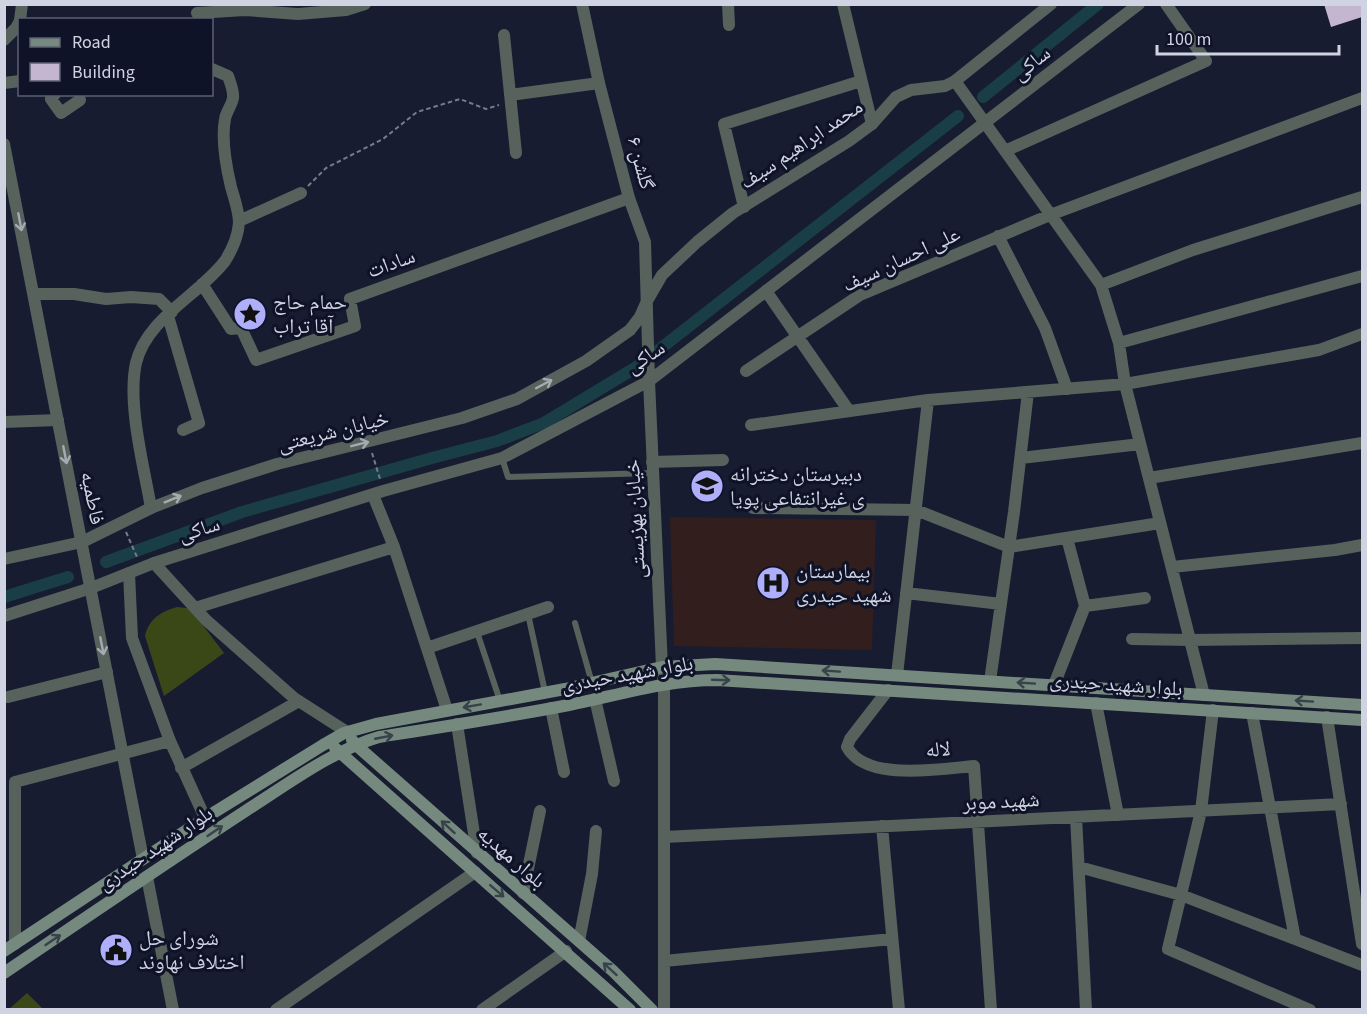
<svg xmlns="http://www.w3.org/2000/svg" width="1367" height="1014" viewBox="0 0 1367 1014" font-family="'Source Sans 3','Noto Naskh Arabic',sans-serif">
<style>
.medical{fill:#321f1d}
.green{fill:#3a4818}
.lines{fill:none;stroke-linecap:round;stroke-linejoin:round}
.canal{stroke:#193e45;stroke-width:12}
.building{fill:#c4b5d0}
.path{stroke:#777b8d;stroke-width:2;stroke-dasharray:4.5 3;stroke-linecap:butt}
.service{stroke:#56625b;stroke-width:6}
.minor{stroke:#56625b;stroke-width:12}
.tertiary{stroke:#56625b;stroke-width:12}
.secondary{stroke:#76897e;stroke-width:12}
.oneway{stroke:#a5abb3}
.oneway2{stroke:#38424a}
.labels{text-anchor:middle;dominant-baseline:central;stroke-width:6;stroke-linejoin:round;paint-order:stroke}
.street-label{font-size:21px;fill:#cfd3e2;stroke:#0f1327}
.poi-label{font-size:21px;fill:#cfd3e2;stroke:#0f1327;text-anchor:start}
</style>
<rect width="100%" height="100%" fill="#171c31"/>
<path class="medical" d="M670 517 876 520 872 650 674 646Z"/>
<path class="green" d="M177 607 187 608 195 615 224 653 164 696 145 636C149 619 160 612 177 607Z
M27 993 43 1009H9Z"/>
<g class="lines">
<path class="canal" d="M983 97 1098 4
M106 562 242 512 432 458 497 441 544 423 635 368 665 345 958 116
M4 597 68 577"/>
</g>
<path class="building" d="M1324 4H1362V17L1331 27Z"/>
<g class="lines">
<path class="path" d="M308 186 326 168 383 139 417 112 460 99 486 109 499 105
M372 453 380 479
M126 532 137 557"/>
<path class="service" d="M502 458 508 477 653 473
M528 614 545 692
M575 623 592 683
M477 632 500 701"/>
<path class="minor" d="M728 4 729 25
M843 4 872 124
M197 13 245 10 298 14 346 10 365 4
M504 35 516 153
M955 81 1101 285 1119 343 1125 384 1204 695
M4 83 20 81
M55 94 51 99 61 113 80 100
M510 95 599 83
M1005 151 1206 61 1166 4
M744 207 724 124 861 81
M239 221 301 193
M998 236 1045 328 1067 389
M202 284 231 329 241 328 256 360 355 326 350 299 629 198
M1101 285 1193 250 1362 197
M766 291 849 411
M34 294H74L106 299 131 297 159 299 172 312
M168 316 199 423 183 430
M1119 343 1362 276
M746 371 860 295 1050 215 1362 98
M4 422 58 420
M751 425 928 400 1125 384 1319 350 1362 334
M1021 458 1140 444
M652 462 723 460
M1149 478 1362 443
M373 495 394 547 447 710
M151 508C144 467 127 404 136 363 147 318 198 296 225 261 232 250 238 235 239 223 239 211 234 198 231 187 226 166 221 140 225 119 226 112 232 105 233 98 234 91 230 82 228 76L212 69
M753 508 916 510 1009 547 1160 523
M1067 538 1085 606
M154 563 206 620 294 698 347 732
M1172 567 1335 550 1362 545
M129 573 132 638 170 741 205 818
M906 593 1001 604
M195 608 394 547
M4 616 91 588
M1132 639 1190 640 1362 638
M427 648 548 607
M897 675 928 400
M990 681 1014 512 1028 392
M664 684V1010
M1054 685 1085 606 1145 598
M888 690 850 739 847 747C866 782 940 769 974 766L991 1010
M8 697 107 672
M595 699 614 781
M1096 703 1118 815
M551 708 564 772
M1213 710 1201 811 1168 949 1310 1010
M1252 713 1295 939
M1327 717 1362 944
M457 724 477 853
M181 768 299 701
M1076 817 1086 1010
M882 826 899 1010
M664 837 1341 804
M1079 867 1181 895 1362 965
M523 893 540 811
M579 941 592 874 596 831
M15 944V782L170 741
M664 961 892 939
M276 1010 475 872
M482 1010 566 951"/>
<path class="tertiary" d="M582 4 599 83 629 198 645 242 649 381 662 667 664 684
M20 20 22 4
M4 40 16 28 20 21
M4 144 143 859
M4 559 82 542 151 508 202 488 277 464 462 418 517 399 586 361 630 330 640 317 647 301 662 275 697 242 733 213 849 141 872 124 896 97 911 90 945 86 955 81 1051 4
M91 588 154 563 383 491 502 458 649 381 1139 4
M147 877 173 1010"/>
<path class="secondary" d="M352 740 356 745 613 971 652 1010
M335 748 630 1010
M4 951 205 818 323 745 344 733 376 724 565 689 662 667 715 664 1362 705
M4 973C85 918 166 863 247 810 288 784 333 750 379 737 442 727 506 717 569 705 619 695 666 680 717 680L1362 720"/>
</g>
<defs><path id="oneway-shaft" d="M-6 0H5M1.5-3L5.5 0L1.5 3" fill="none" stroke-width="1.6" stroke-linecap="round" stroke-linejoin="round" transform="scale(1.5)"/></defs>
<g class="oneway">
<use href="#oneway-shaft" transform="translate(20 222) rotate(79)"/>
<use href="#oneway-shaft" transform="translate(544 384) rotate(-28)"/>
<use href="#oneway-shaft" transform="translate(360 444) rotate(-14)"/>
<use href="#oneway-shaft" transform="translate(65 455) rotate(79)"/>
<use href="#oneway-shaft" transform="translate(173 499) rotate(-22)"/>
<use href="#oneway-shaft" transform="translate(102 646) rotate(79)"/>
</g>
<g class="oneway2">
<use href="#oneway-shaft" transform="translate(831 671) rotate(-176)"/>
<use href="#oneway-shaft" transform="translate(721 680) rotate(2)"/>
<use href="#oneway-shaft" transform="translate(1026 683) rotate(-176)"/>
<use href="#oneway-shaft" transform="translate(1304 701) rotate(-176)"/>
<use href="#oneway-shaft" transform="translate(472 706) rotate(170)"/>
<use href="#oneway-shaft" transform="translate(384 737) rotate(-11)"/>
<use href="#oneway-shaft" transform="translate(448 827) rotate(-138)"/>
<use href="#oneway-shaft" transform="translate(215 831) rotate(-34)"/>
<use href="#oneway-shaft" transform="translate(497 891) rotate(41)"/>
<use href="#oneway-shaft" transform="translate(53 940) rotate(-34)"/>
<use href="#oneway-shaft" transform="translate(610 969) rotate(-138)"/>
</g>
<defs>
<symbol id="sight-disc" viewBox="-11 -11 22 22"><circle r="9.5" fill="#aeaefb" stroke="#0f1327"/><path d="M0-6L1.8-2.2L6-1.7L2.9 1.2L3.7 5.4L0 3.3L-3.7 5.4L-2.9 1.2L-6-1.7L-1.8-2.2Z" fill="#111"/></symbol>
<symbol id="school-disc" viewBox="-11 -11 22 22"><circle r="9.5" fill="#aeaefb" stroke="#0f1327"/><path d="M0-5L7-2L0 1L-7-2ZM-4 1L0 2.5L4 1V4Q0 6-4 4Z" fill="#111"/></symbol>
<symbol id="hospital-disc" viewBox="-11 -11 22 22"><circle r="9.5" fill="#aeaefb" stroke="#0f1327"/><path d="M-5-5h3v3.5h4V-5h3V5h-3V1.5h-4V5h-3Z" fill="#111"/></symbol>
<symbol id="civic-disc" viewBox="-11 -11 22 22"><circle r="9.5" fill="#aeaefb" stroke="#0f1327"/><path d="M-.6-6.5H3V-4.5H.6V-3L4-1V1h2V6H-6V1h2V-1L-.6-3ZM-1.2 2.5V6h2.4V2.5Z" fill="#111"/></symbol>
</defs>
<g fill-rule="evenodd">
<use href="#sight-disc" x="231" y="295" width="38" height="38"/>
<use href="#school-disc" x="688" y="467" width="38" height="38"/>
<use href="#hospital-disc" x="754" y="564" width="38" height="38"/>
<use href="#civic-disc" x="97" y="931" width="38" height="38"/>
</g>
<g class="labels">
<g class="street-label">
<text transform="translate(1031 63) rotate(-38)">ساکی</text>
<text transform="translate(801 144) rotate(-34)">محمد ابراهیم سیف</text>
<text transform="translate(641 163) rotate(75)">گلشن ۶</text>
<text transform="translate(901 259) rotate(-25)">علی احسان سیف</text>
<text transform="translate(391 263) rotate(-20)">سادات</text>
<text transform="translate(645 357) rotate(-34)">ساکی</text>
<text transform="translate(333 431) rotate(-14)">خیابان شریعتی</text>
<text transform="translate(93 498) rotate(79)">فاطمیه</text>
<text transform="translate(635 519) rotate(-93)">خیابان بهزیستی</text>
<text transform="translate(199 529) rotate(-17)">ساکی</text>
<text transform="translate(627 674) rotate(-10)">بلوار شهید حیدری</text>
<text transform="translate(1116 684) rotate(4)">بلوار شهید حیدری</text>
<text transform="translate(938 749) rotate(-4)">لاله</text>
<text transform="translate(1001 801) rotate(-3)">شهید موبر</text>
<text transform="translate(155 848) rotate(-34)">بلوار شهید حیدری</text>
<text transform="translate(512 857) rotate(41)">بلوار مهدیه</text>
</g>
<g class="poi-label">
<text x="273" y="302">حمام حاج<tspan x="273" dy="24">آقا تراب</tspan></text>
<text x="730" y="474">دبیرستان دخترانه<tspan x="730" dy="24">ی غیرانتفاعی پویا</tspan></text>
<text x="796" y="571">بیمارستان<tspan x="796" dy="24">شهید حیدری</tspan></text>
<text x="139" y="938">شورای حل<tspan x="139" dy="24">اختلاف نهاوند</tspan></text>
</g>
</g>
<rect width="1367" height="1014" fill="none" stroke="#cfd3e2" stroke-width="12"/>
<rect x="18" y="18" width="195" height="78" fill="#0f1327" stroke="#5c6072" stroke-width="1.5"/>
<rect x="30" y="38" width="30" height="9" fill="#76897e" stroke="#5c6072" stroke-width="1.5"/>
<text x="72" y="48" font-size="18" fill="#cfd3e2">Road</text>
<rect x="30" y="63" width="30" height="18" fill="#c4b5d0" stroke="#5c6072" stroke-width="1.5"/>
<text x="72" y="78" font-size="18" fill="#cfd3e2">Building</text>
<path d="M1157 45v9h182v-9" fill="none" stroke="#cfd3e2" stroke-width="3"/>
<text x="1166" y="45" font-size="18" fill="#cfd3e2" stroke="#0f1327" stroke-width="4.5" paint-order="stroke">100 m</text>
</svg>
